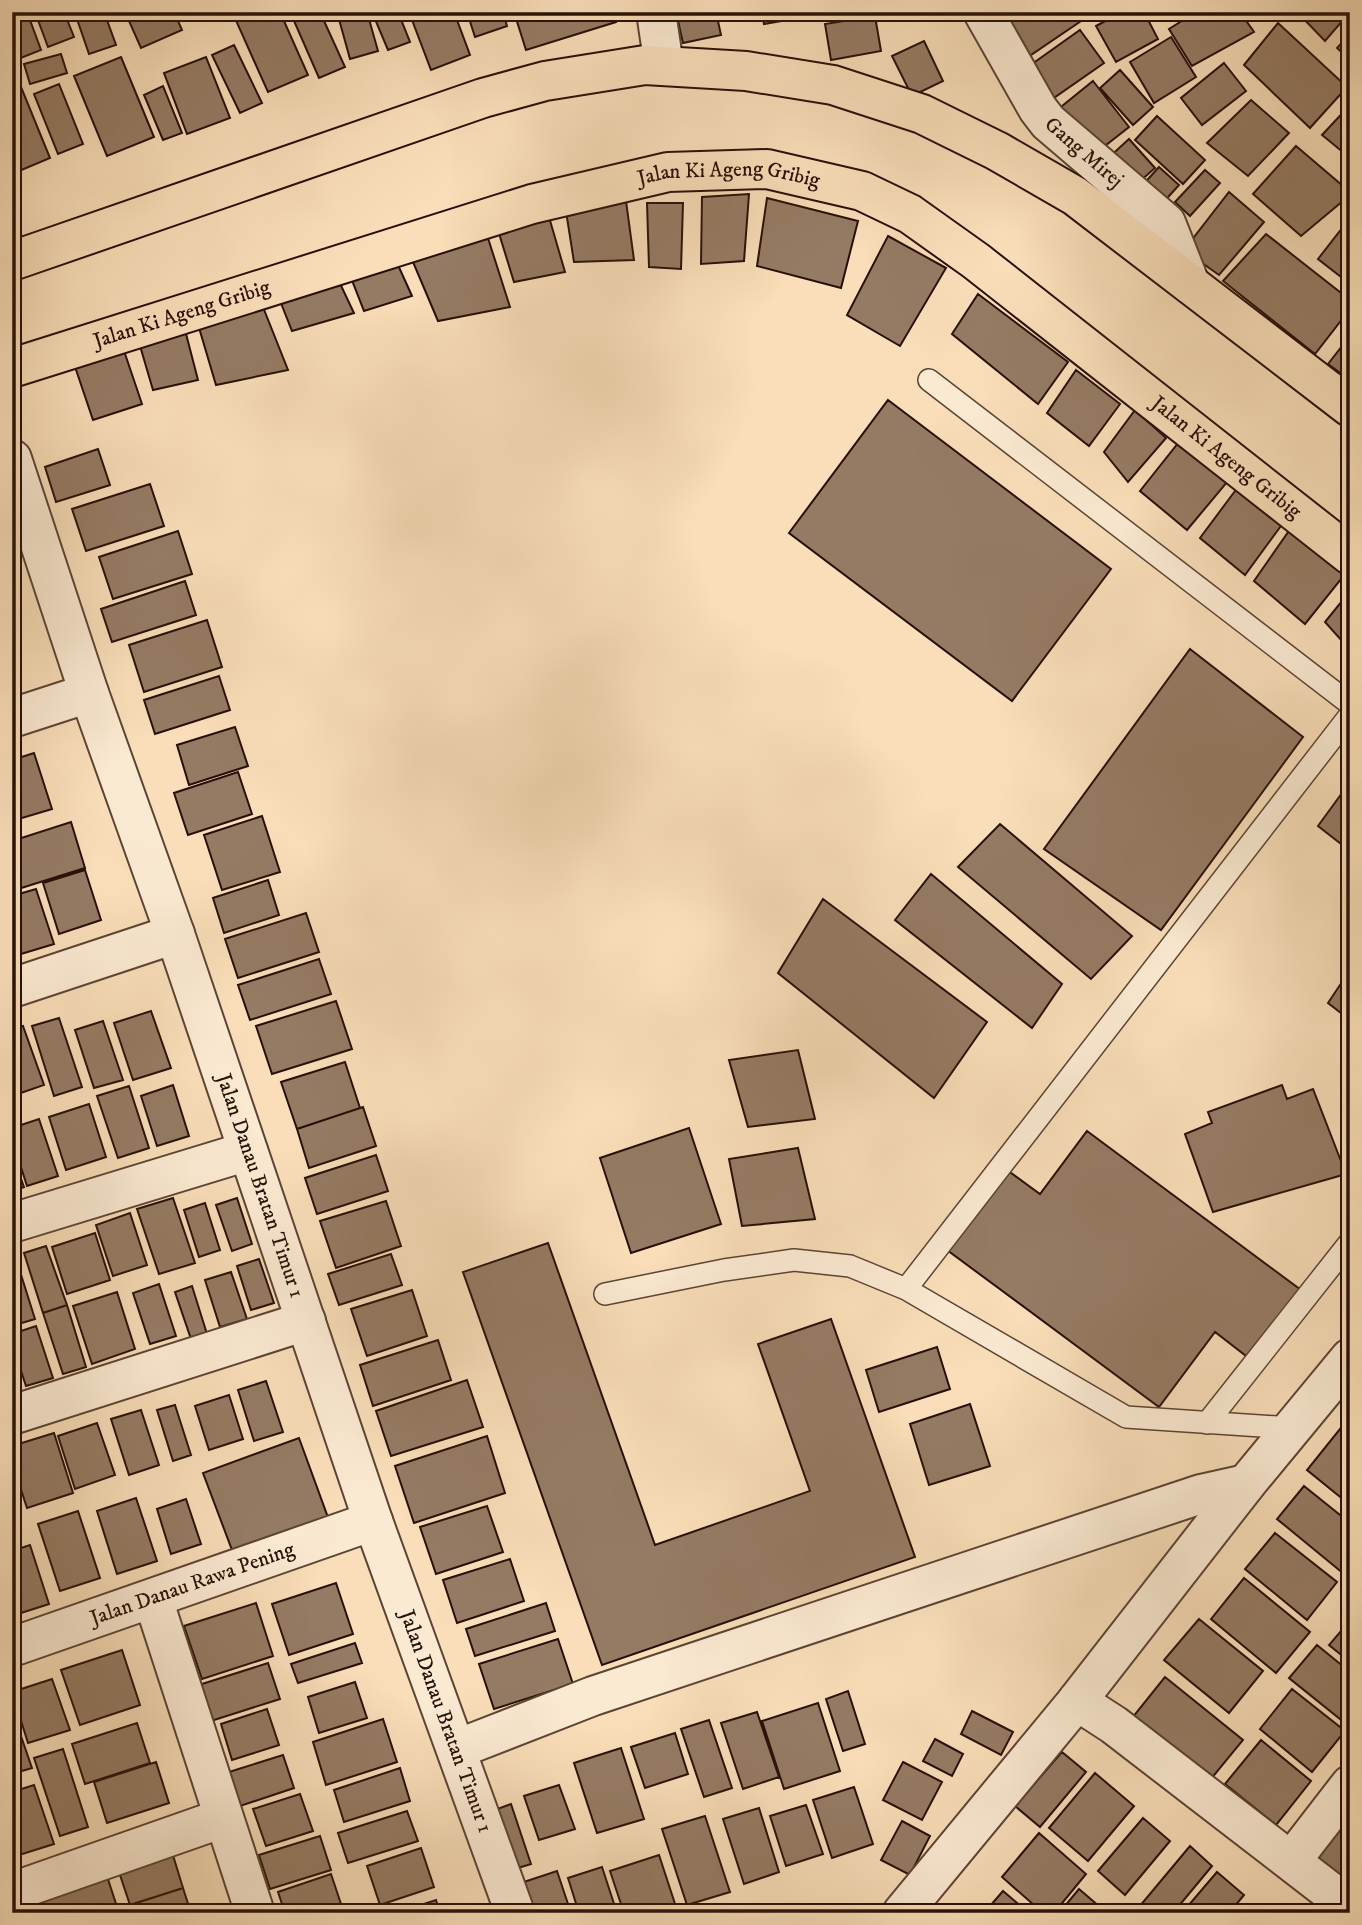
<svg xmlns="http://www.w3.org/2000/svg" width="1362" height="1925" viewBox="0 0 1362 1925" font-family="'IM FELL DW Pica',serif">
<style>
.building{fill:#957b64;stroke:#281007;stroke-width:2}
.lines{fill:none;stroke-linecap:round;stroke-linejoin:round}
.lane-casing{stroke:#5c4434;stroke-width:24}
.street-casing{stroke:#5c4434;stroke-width:42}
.primary-casing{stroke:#281007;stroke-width:42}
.lane{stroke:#fbead2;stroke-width:21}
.street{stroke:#fbead2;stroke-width:38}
.primary{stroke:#f9deb9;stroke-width:38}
.labels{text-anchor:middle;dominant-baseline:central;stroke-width:6;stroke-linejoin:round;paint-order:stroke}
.street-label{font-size:21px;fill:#281007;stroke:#fbead2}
</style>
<rect width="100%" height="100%" fill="#f9deb9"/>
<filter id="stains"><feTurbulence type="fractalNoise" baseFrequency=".00286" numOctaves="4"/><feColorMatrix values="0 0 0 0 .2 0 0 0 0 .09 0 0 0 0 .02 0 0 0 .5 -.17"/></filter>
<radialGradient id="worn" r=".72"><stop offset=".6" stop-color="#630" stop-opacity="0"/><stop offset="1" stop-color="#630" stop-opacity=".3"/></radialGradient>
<path class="building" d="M12 12H27L41 50 13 61Z
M35 12H64L74 37 48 47Z
M95 12H104L116 45 89 54 77 19Z
M125 12H174L182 30 141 48Z
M242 12H280L308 75 268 92 234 16Z
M295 12H320L345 67 319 78 291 14Z
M337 12H367L378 51 350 59Z
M372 12H398L410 42 388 50Z
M409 12H454L470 55 431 70Z
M467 12H503L507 26 475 37Z
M514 12H613L616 22 526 50Z
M676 12H716L721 35 683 43Z
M762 12H833L764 24Z
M1012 12H1079L1084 19 1025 59 999 21Z
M1122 12H1144L1158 39 1116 62 1096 26Z
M1196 12H1240L1254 32 1192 66 1169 29Z
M1297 12H1350L1325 41Z
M875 16 881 51 831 60 825 24Z
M1278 23 1347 87 1310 128 1244 65Z
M1080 30 1104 63 1048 102 1025 69Z
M1350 34V60L1337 48Z
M1171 37 1196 77 1154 103 1130 62Z
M924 41 943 81 912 96 892 56Z
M234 45 262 103 240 113 212 55Z
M61 54 67 73 30 84 24 64Z
M121 57 154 137 107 156 74 76Z
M206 57 230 118 187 134 164 73Z
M1224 63 1246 91 1202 125 1181 98Z
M1120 70 1153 107 1133 125 1100 88Z
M1093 81 1129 127 1092 156 1056 111Z
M59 84 83 144 58 154 34 94Z
M163 86 182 133 163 140 144 95Z
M21 87 50 158 12 174V91Z
M1251 100 1289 133 1248 176 1207 143Z
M1350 105V158L1322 135Z
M1157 116 1205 160 1183 184 1135 140Z
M1129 139 1155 168 1131 189 1105 161Z
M1296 146 1350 192V195L1301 236 1253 194Z
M1159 167 1179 185 1160 206 1140 188Z
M1205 170 1220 183 1190 216 1175 202Z
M1229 192 1264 222 1219 275 1184 250Z
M749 194 744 261 701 264 702 197Z
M767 198 858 221 841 288 757 266Z
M626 201 634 260 574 262 565 205Z
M647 203H683L681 269 649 267Z
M549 217 565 272 514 282 497 227Z
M1350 218V284L1318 259Z
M1266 234 1350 300V309L1315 354 1223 281Z
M487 235 510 307 438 321 410 255Z
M888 236 946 268 900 346 847 315Z
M393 254 412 296 364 311 348 270Z
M336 275 354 313 292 331 277 293Z
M978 294 1068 362 1038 404 952 334Z
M261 302 288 370 216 385 197 321Z
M184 326 198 380 153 390 138 339Z
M119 336 142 404 93 420 70 352Z
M1350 336V380L1328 364Z
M1076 370 1120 404 1089 446 1047 413Z
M888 400 1111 569 1012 701 789 533Z
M1135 410 1166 438 1128 482 1104 452Z
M1179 442 1228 481 1187 530 1140 491Z
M98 449 110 485 56 502 45 467Z
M150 484 164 526 86 551 72 509Z
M1238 487 1286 519 1245 575 1200 538Z
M1291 528 1346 573 1305 624 1254 581Z
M178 531 192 574 113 599 99 557Z
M185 581 196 615 112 642 101 609Z
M1350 591V650L1325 622Z
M207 620 222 667 144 692 129 645Z
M1190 649 1303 737 1161 930 1044 849Z
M219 676 230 710 155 734 144 700Z
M235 727 248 766 189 785 177 745Z
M34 753 52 809 12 821V760Z
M238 772 252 814 188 835 174 793Z
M1350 782V851L1318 826Z
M262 816 280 872 222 890 204 835Z
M71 822 85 868 15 890 12 880V841Z
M1000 824 1132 936 1091 979 958 867Z
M85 870 101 920 59 934 43 883Z
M931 874 1062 984 1032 1028 895 920Z
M268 880 279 915 224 933 213 898Z
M36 889 54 944 21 954 12 928V896Z
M823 899 987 1022 934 1098 778 973Z
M306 913 319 952 238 978 225 939Z
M319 959 331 994 250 1020 238 985Z
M1350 970V1020L1328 1003Z
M336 1001 352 1049 272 1074 256 1026Z
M151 1011 171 1068 133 1080 114 1023Z
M59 1018 82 1087 54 1096 32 1026Z
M103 1021 123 1080 94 1088 75 1030Z
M23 1026 44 1085 12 1096V1029Z
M798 1050 815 1119 748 1127 729 1060Z
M345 1062 360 1108 297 1129 281 1082Z
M173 1085 189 1136 157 1146 141 1096Z
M1282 1085 1287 1099 1313 1089 1346 1174 1213 1212 1185 1134 1212 1123 1208 1112Z
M129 1086 149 1148 118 1158 97 1096Z
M89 1104 106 1157 66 1170 49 1117Z
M363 1107 376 1146 309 1168 297 1129Z
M39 1119 58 1176 27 1186 12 1139V1128Z
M689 1128 721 1224 631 1253 600 1158Z
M1087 1131 1301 1290 1250 1359 1215 1332 1159 1407 947 1250 1007 1170 1040 1194Z
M798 1148 815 1219 742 1226 729 1159Z
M12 1153 24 1187 12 1191Z
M376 1155 388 1191 317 1214 305 1178Z
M173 1198 195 1263 159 1274 137 1209Z
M237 1198 252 1244 232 1251 216 1205Z
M386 1201 401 1246 336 1268 320 1221Z
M205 1203 220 1250 199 1257 184 1210Z
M130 1213 147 1265 113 1276 96 1225Z
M95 1233 110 1280 67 1294 52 1247Z
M548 1243 655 1545 810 1491 758 1344 831 1319 915 1557 602 1665 463 1272Z
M46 1246 67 1305 43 1313 24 1253Z
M391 1254 402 1285 339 1305 328 1274Z
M259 1259 274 1303 251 1310 237 1266Z
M17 1262 35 1319 12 1326V1264Z
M231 1272 247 1319 220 1327 205 1280Z
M159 1284 176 1336 150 1344 133 1293Z
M192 1286 207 1334 191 1339 175 1292Z
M412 1290 427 1336 367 1356 351 1309Z
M117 1292 135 1349 92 1364 73 1306Z
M67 1305 86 1367 63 1374 43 1313Z
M36 1326 53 1378 26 1386 12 1344V1334Z
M438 1340 451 1380 373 1406 360 1365Z
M937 1347 950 1389 879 1412 866 1370Z
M12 1364 22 1393 12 1396Z
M467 1380 483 1427 391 1456 376 1411Z
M266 1381 283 1432 254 1441 238 1390Z
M229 1395 243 1439 209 1450 195 1406Z
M970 1404 990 1466 929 1485 910 1424Z
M175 1405 191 1455 173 1461 157 1410Z
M141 1410 159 1465 129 1475 111 1419Z
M97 1423 115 1475 75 1489 58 1436Z
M1344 1424 1350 1429V1505L1307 1470Z
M54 1433 73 1493 27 1508 12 1462V1446Z
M487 1436 505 1493 414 1523 395 1466Z
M299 1438 330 1523 235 1558 203 1473Z
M1304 1486 1350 1523V1579L1277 1519Z
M136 1498 157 1561 117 1574 97 1511Z
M186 1499 201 1544 171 1554 157 1509Z
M487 1506 503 1552 436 1574 420 1527Z
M78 1511 100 1578 60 1591 38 1524Z
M1275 1533 1337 1582 1307 1620 1245 1569Z
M30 1545 49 1604 18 1614 12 1598V1551Z
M510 1559 524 1601 457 1623 443 1580Z
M1244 1578 1310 1632 1276 1673 1211 1619Z
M336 1583 353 1634 289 1655 272 1604Z
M256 1603 273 1656 202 1679 184 1626Z
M546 1603 555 1631 475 1656 466 1629Z
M1199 1619 1263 1671 1229 1713 1164 1660Z
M1347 1624 1350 1626V1662L1329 1645Z
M558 1639 573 1684 494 1709 479 1664Z
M355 1643 362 1663 298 1683 291 1664Z
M1317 1645 1350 1672V1717L1345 1723 1289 1678Z
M122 1650 140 1705 80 1725 61 1670Z
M268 1663 280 1699 211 1721 199 1685Z
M1165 1677 1243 1740 1206 1785 1128 1723Z
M52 1679 70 1730 28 1743 12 1692Z
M355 1682 367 1718 319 1733 308 1697Z
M1292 1689 1345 1731 1312 1772 1260 1729Z
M848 1691 865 1744 843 1751 826 1699Z
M818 1703 840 1771 784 1789 762 1721Z
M267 1709 279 1745 232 1760 221 1724Z
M12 1710 32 1768 12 1774Z
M972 1711 1013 1732 1001 1755 961 1734Z
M757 1712 779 1777 743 1789 721 1723Z
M383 1719 397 1762 326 1785 313 1742Z
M709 1720 732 1788 704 1797 681 1729Z
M137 1723 150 1763 85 1784 72 1744Z
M675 1733 688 1774 645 1788 631 1747Z
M935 1739 963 1754 952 1776 923 1761Z
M1261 1740 1311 1781 1276 1825 1225 1784Z
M621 1748 644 1819 597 1833 574 1763Z
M63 1749 88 1827 60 1836 34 1758Z
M1062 1752 1086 1772 1040 1827 1015 1806Z
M283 1755 294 1788 237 1807 226 1773Z
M156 1762 169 1803 107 1823 94 1782Z
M903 1762 942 1782 922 1820 883 1800Z
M400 1768 410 1801 344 1822 334 1790Z
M1095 1773 1134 1806 1088 1861 1049 1828Z
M34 1785 54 1844 13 1857 12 1792Z
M559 1785 575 1829 539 1840 524 1796Z
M854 1787 873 1844 832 1858 813 1800Z
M300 1794 313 1831 266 1846 253 1809Z
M511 1804 531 1864 508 1871 489 1812Z
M806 1805 823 1854 786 1866 770 1816Z
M759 1808 779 1872 744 1884 723 1819Z
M407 1811 418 1841 348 1863 338 1833Z
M705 1816 730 1892 687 1905 662 1829Z
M1350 1816V1899L1309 1865Z
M1143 1818 1170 1841 1125 1895 1098 1871Z
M902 1821 930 1836 910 1875 881 1860Z
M1039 1833 1086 1874 1054 1913H1043L1002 1877Z
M320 1836 331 1870 270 1889 259 1855Z
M1190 1846 1212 1866 1173 1913H1134Z
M421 1848 434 1887 380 1905 367 1866Z
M172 1852 183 1888 130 1905 118 1869Z
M659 1855 678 1913H624L610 1871Z
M602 1867 617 1913H579L568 1878Z
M557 1871 571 1913H531L521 1883Z
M1217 1872 1244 1895 1229 1913H1182Z
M106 1873 119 1913H38L32 1897Z
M331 1874 344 1913H285L278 1892Z
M183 1888 191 1913H133L130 1905Z
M1079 1889 1107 1913H1059Z
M1003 1891 1029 1913H984Z
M436 1900 440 1913H396Z"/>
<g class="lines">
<defs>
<path id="lane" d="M929 380 1350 704
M906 1289 1350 715
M605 1294 724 1270 794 1260 850 1266 906 1289 1126 1417 1291 1428
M1207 1423 1350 1242"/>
<g id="street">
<path d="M656 12 664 66"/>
<path id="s1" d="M983 12 1038 109 1048 122 1166 223 1190 284"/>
<path id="s2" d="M12 459 89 693 175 934 373 1521 515 1913"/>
<path d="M12 718 89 693"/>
<path d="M12 988 175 934"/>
<path d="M12 1223 248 1151"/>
<path d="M12 1415 306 1321"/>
<path d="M153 1599 255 1913"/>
<path id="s3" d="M12 1647 373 1521"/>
<path d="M1077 1701 1114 1725 1350 1907"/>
<path d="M457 1749 593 1696 1201 1494 1246 1484"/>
<path d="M1292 1860 1350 1785"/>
<path d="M12 1892 223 1818"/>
<path d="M902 1913 1077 1701 1246 1484 1350 1358"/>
</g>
<g id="primary">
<path d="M12 261 483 98 545 81 645 65 746 71 833 85 922 114 997 151 1075 196 1350 407"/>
<path id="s4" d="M12 368 532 204 668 172 767 169 862 191 910 214 976 261 1350 555"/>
</g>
</defs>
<use href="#lane" class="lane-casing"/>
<use href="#street" class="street-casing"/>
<use href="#primary" class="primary-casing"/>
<use href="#lane" class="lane"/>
<use href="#street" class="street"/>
<use href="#primary" class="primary"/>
</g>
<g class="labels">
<g class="street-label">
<text stroke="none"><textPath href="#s1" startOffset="175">Gang Mirej</textPath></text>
<text stroke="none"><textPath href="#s4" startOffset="746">Jalan Ki Ageng Gribig</textPath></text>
<text stroke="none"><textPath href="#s4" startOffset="178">Jalan Ki Ageng Gribig</textPath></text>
<text stroke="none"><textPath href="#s4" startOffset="1334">Jalan Ki Ageng Gribig</textPath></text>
<text stroke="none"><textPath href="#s2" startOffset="768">Jalan Danau Bratan Timur 1</textPath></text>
<text stroke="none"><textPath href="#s3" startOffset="191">Jalan Danau Rawa Pening</textPath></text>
<text stroke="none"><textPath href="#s2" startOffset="1335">Jalan Danau Bratan Timur 1</textPath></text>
</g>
</g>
<rect width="1362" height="1925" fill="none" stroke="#f9deb9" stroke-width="42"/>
<rect x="14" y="14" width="1334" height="1897" fill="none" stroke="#281007" stroke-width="3.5"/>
<rect x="21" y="21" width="1320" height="1883" fill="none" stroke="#281007" stroke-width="2"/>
<rect width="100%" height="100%" filter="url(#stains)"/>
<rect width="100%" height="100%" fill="url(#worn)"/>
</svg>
